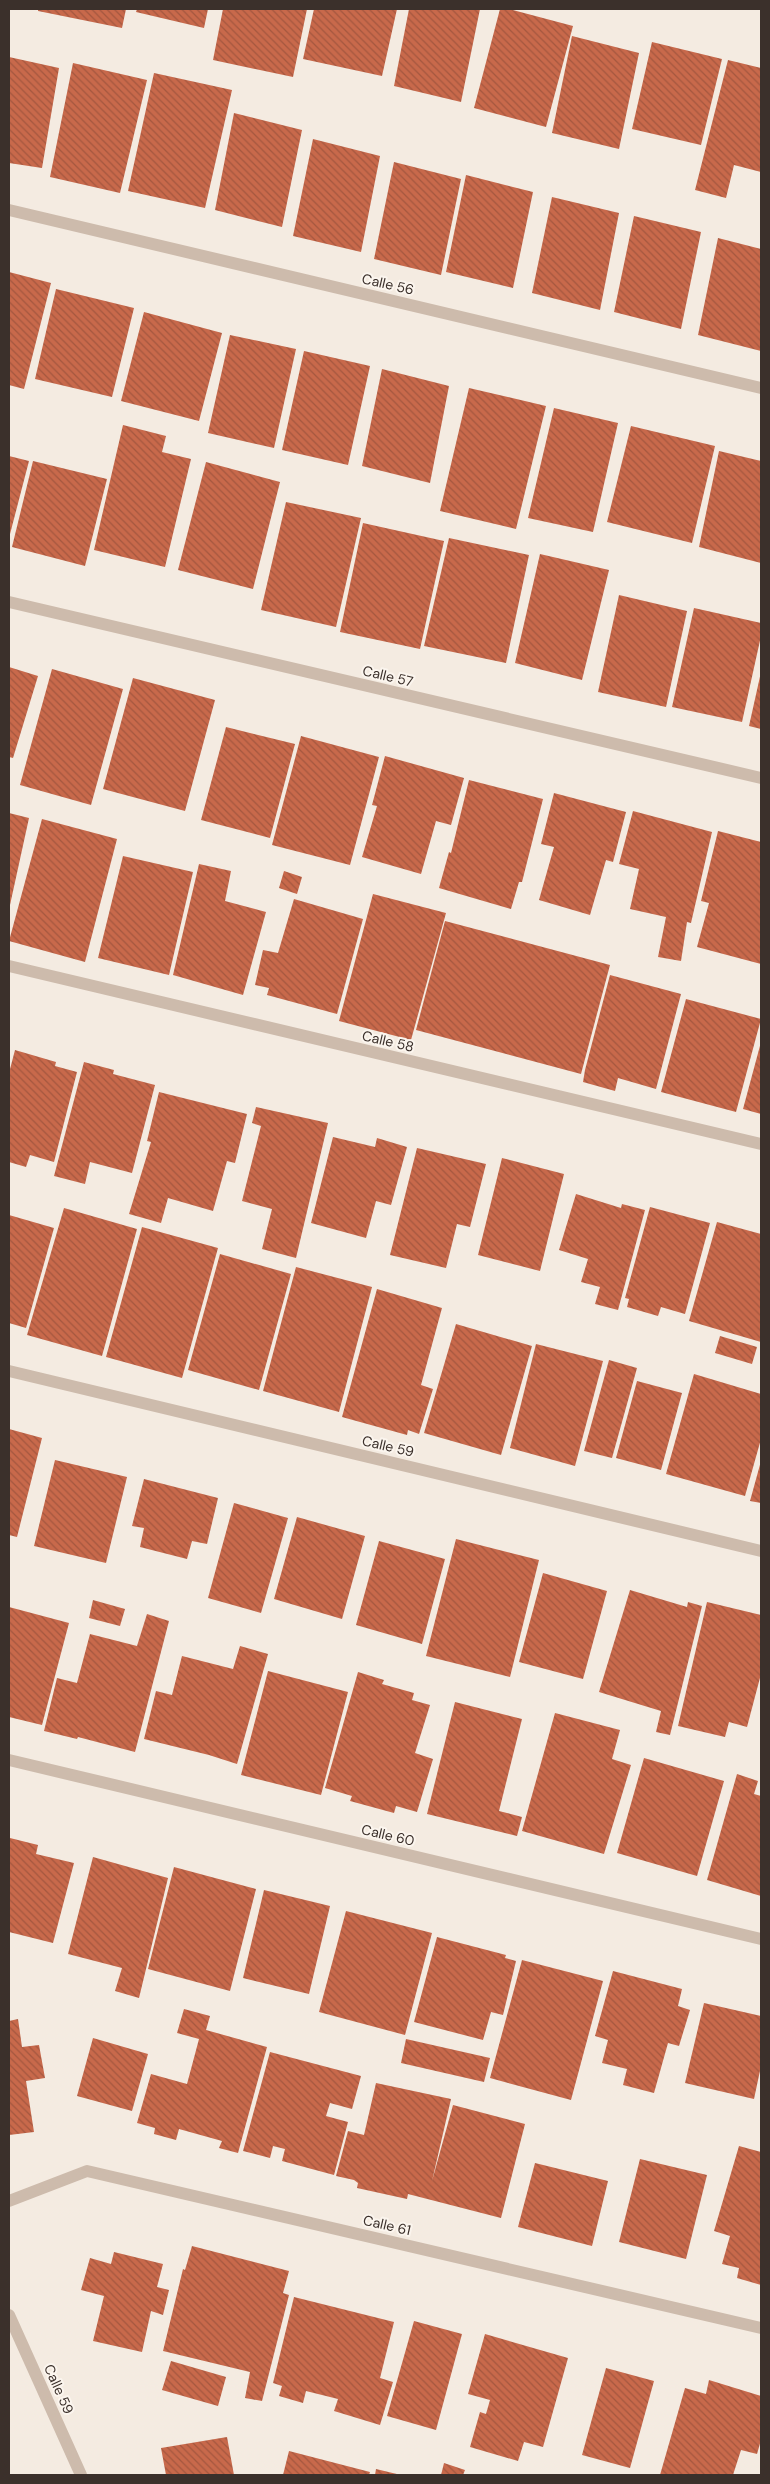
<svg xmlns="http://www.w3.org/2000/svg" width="770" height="2484" viewBox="0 0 770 2484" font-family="'DM Sans',sans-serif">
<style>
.building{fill:url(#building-back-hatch)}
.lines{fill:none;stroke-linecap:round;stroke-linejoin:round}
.minor{stroke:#cdbbac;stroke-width:12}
.labels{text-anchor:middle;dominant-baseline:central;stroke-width:4;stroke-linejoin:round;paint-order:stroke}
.street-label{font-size:14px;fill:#3b302b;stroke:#fbf5ee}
</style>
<defs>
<pattern id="building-back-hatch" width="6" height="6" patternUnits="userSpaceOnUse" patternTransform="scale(1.25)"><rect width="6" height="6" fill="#c8694b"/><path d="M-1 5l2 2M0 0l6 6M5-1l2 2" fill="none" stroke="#a4573f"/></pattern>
</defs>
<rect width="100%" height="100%" fill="#f4ebe1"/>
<path class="building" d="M38 9H126L122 28 38 11Z
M137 9H208L204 28 136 12Z
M223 9H307L293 77 213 60Z
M314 9H397L382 76 303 59Z
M409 9H480L461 102 394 86Z
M500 9H509L573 26 546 127 474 108Z
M572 36 639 53 619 149 552 133Z
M652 42 722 59 701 145 632 129Z
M9 57 59 68 42 168 9 163Z
M728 60 761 68V172L734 165 726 198 695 190Z
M73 63 147 80 120 193 50 177Z
M154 73 232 90 205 208 128 191Z
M234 113 302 130 282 227 215 210Z
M313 139 380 156 361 252 293 236Z
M394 162 461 179 441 275 374 259Z
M466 175 533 192 513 288 446 272Z
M552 197 619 213 600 310 532 293Z
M634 216 701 232 681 329 614 312Z
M718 238 761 249V351L698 335Z
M9 272 51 283 24 389 9 385Z
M56 289 134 308 112 397 35 379Z
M144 312 222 333 199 421 121 401Z
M230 335 296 349 274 448 208 433Z
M304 351 370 366 348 465 282 450Z
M382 369 449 386 430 483 362 466Z
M469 388 546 406 516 529 440 511Z
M554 408 618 423 593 532 528 518Z
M123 425 166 436 162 452 191 459 165 567 94 550Z
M631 426 715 446 692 543 607 522Z
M719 451 761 461V563L699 547Z
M9 456 29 461 9 538Z
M33 461 107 479 85 566 12 547Z
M206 462 280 482 253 589 178 570Z
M286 502 361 518 336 627 261 610Z
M363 523 444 541 420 649 340 632Z
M449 538 529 555 506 663 424 646Z
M540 554 609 570 582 680 515 663Z
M619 595 687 611 666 707 598 692Z
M694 608 761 623V636L742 722 672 707Z
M9 667 38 676 13 758 9 757Z
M52 669 123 689 91 805 20 785Z
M761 672V729L749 726Z
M133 678 215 700 185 811 103 789Z
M226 727 295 744 270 838 201 820Z
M301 736 379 757 350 865 272 845Z
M385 756 464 778 451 825 436 821 421 874 362 857 377 806 372 805Z
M469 780 543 799 522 882H519L511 909 439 888 449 852 451 853Z
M554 793 626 812 613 862 606 860 590 915 539 900 554 847 541 844Z
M633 811 712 832 691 923 687 922 681 961 658 957 666 917 630 909 639 869 619 864Z
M9 813 29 818 10 905H9Z
M42 819 117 839 85 962 9 941Z
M718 831 761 842V964L697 947 709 903 701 901Z
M123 856 193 872 169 975 98 958Z
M199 864 231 871 225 901 266 912 243 995 173 975Z
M284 871 302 877 297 894 279 888Z
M373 894 446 913 411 1040 339 1021Z
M294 899 363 919 337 1014 267 995 269 988 255 985 263 950 278 953Z
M445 921 610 965 581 1074 416 1030Z
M610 975 681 994 656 1089 618 1078 615 1091 583 1082 585 1070Z
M686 999 761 1019 736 1112 661 1092Z
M761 1042V1114L743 1109Z
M15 1050 56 1062 55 1066 77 1072 54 1162 30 1155 26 1167 9 1162V1073Z
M84 1062 114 1070 113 1074 155 1085 132 1173 90 1162 85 1184 54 1176Z
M159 1092 247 1114 235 1163 227 1161 213 1211 168 1198 161 1223 129 1214 151 1142 147 1141Z
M256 1107 328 1123 296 1258 262 1249 272 1209 242 1201 261 1126 252 1123Z
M333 1137 375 1147 377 1138 407 1147 391 1205 376 1201 366 1238 311 1223Z
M417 1148 486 1164 470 1227 457 1224 446 1268 390 1255Z
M502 1158 564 1174 540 1271 478 1255Z
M576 1194 621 1208 622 1204 645 1210 618 1310 595 1304 600 1287 581 1282 588 1259 559 1250Z
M650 1207 710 1223 685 1314 661 1307 658 1316 627 1307 629 1299 625 1298Z
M64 1208 137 1229 102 1356 27 1335Z
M9 1215 54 1228 26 1328 9 1323Z
M717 1222 761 1234V1342L689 1321Z
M142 1227 218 1248 182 1378 106 1357Z
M220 1254 291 1274 259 1390 188 1370Z
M296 1267 372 1287 339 1412 263 1391Z
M377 1289 442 1308 421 1385 433 1389 419 1434 408 1430 407 1435 342 1417Z
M456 1324 532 1346 501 1455 424 1433Z
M720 1336 757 1347 752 1364 715 1353Z
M536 1344 603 1361 575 1466 510 1448Z
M609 1360 637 1368 612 1458 584 1451Z
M694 1374 761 1394V1439L745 1496 666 1474Z
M637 1381 682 1393 661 1470 616 1458Z
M9 1429 42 1438 17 1537 9 1535Z
M55 1460 127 1477 106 1563 34 1546Z
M761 1461V1503L750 1501Z
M144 1479 218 1498 207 1544 192 1541 187 1559 140 1547 144 1528 132 1526Z
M234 1503 288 1518 261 1613 208 1598Z
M297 1517 365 1536 342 1619 274 1599Z
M456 1539 539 1560 510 1677 426 1656Z
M379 1541 445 1559 422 1644 356 1625Z
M543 1573 607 1591 583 1679 519 1662Z
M630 1590 687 1607 688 1602 702 1606 670 1735 656 1732 661 1711 599 1692Z
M93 1600 125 1609 120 1626 89 1618Z
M707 1602 761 1615V1674L747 1727 729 1722 725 1737 678 1726Z
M9 1607 69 1623 42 1725 9 1717Z
M147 1614 169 1621 135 1752 78 1737 77 1739 44 1731 57 1678 77 1683 90 1634 137 1646Z
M240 1646 268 1654 237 1764 209 1755 144 1739 156 1691 172 1695 182 1656 233 1669Z
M268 1671 348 1692 321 1795 241 1775Z
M358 1672 384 1680 382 1684 414 1693 412 1700 430 1705 415 1753 433 1759 417 1812 396 1806 394 1813 350 1801 352 1796 325 1788Z
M455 1702 522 1719 499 1811 522 1817 517 1836 427 1814Z
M555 1713 620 1730 612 1759 631 1765 604 1854 522 1831Z
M644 1758 724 1781 697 1876 617 1853Z
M737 1774 758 1781 754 1794 761 1796V1896L707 1880Z
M10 1838 38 1845 36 1854 74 1863 53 1943 9 1932Z
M93 1857 168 1878 139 1998 115 1991 122 1968 68 1954Z
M174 1867 256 1889 230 1991 148 1969Z
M264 1890 330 1906 309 1994 243 1978Z
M346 1911 432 1933 405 2035 319 2012Z
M437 1937 506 1955 505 1958 516 1961 503 2015 491 2012 483 2040 414 2022Z
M522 1960 603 1981 571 2100 490 2078Z
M613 1971 682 1989 678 2006 690 2010 679 2046 668 2043 654 2093 623 2085 627 2069 602 2063 608 2040 595 2036Z
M704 2003 761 2016V2066L754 2099 685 2083Z
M184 2009 210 2016 206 2030 267 2047 238 2153 219 2148 222 2141 179 2129 176 2140 154 2134 155 2128 137 2123 151 2074 187 2084 199 2039 177 2033Z
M18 2019 22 2047 39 2045 45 2078 26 2081 34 2132 9 2135V2021Z
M93 2038 148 2054 132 2111 77 2096Z
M406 2039 490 2058 484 2082 401 2063Z
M270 2052 361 2076 352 2109 330 2103 326 2116 348 2122 334 2175 282 2161 285 2149 273 2146 270 2158 243 2151Z
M376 2083 451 2099 432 2181 453 2105 525 2124 501 2218 408 2194 407 2199 357 2188 358 2183 354 2180 336 2176 348 2131 364 2135Z
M739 2146 761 2152V2285L737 2278 739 2268 722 2264 730 2236 714 2231Z
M640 2159 707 2175 686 2259 619 2242Z
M535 2163 608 2181 592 2246 518 2227Z
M192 2246 289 2271 283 2293 289 2295 262 2401 245 2398 250 2372 163 2351 183 2269 185 2270Z
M114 2252 163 2264 157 2287 169 2290 163 2315 151 2311 142 2352 93 2341 104 2296 81 2290 90 2258 111 2264Z
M294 2297 394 2322 380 2378 393 2382 380 2425 334 2411 338 2399 306 2391 303 2403 279 2396 282 2386 273 2383Z
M414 2321 462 2334 436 2430 387 2416Z
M485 2334 568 2358 543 2447 524 2442 518 2461 470 2447 480 2412 486 2414 490 2400 468 2394Z
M171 2361 226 2377 218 2406 162 2390Z
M606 2368 654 2381 630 2468 582 2455Z
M709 2380 761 2396V2440L757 2454 741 2450 733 2475H660L685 2388 706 2394Z
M227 2437 234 2475H166L161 2448Z
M289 2451 370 2472 369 2475H283Z
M444 2463 465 2470 463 2475H441Z
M376 2469 401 2475H375Z"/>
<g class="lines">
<path class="minor" d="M9 210 761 388
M9 602 761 778
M9 966 761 1144
M9 1371 761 1551
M9 1760 761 1939
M9 2201 87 2171 761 2328
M9 2315 81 2475"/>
</g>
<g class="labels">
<g class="street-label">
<text transform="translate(388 284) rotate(13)">Calle 56</text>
<text transform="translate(388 676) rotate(13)">Calle 57</text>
<text transform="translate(388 1041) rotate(13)">Calle 58</text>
<text transform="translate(388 1446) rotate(13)">Calle 59</text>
<text transform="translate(388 1835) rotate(13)">Calle 60</text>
<text transform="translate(387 2225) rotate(13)">Calle 61</text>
<text transform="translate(59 2389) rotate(66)">Calle 59</text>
</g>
</g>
<rect width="770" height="2484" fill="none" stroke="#3b302b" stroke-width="20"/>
</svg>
